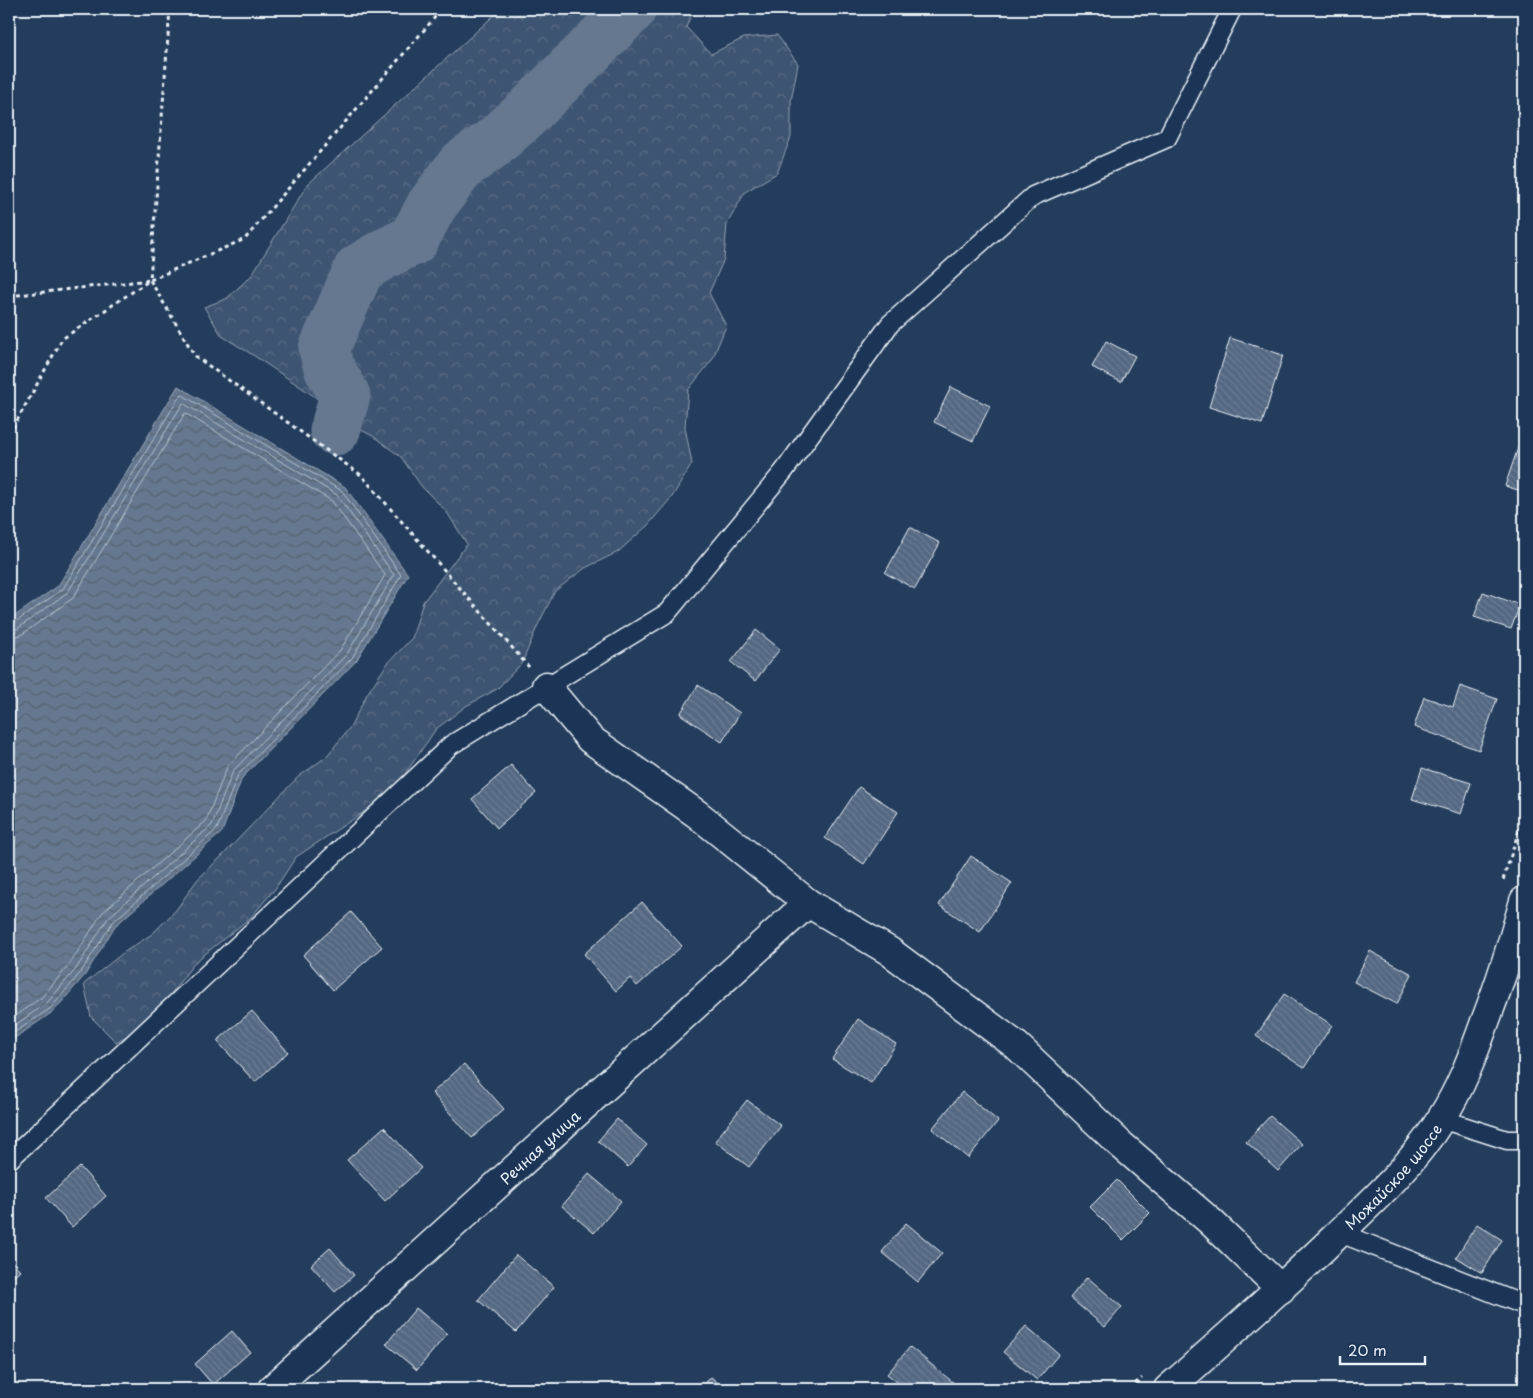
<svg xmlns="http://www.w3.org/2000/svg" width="1533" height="1398" viewBox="0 0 1533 1398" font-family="'Playpen Sans',sans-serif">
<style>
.forest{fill:url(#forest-crowns);stroke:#93a2b5}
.water{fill:url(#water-waves);stroke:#99a8ba}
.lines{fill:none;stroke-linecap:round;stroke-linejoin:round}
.shore{stroke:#b4c1ce;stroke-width:1}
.river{stroke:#657890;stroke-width:51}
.building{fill:url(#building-back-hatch);stroke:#e8f1f8}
.service-casing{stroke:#e8f1f8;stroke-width:21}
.minor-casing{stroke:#e8f1f8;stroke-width:31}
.primary-casing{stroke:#e8f1f8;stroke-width:31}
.path{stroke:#e8f1f8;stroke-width:3;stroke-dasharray:4 4;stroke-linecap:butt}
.service{stroke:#1d3557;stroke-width:18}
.minor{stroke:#1d3557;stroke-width:28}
.primary{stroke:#1d3557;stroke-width:28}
.labels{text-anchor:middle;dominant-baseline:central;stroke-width:5;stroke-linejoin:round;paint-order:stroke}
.street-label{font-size:15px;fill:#e8f1f8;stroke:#1d3557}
</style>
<defs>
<pattern id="forest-crowns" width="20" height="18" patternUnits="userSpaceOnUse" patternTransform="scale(1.25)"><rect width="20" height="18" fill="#3e5472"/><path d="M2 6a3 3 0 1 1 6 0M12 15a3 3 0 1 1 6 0" fill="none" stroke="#5a6d87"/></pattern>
<pattern id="water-waves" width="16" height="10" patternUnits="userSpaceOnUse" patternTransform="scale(1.25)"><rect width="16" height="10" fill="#657890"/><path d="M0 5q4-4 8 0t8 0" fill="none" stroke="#576270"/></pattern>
<pattern id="building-back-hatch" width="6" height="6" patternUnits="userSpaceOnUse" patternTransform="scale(1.25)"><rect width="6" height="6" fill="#536782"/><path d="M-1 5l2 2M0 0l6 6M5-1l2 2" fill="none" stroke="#6c7d94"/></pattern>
</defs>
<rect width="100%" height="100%" fill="#253d5d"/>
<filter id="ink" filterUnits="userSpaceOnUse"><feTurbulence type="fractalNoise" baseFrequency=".02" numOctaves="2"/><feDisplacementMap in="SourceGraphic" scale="10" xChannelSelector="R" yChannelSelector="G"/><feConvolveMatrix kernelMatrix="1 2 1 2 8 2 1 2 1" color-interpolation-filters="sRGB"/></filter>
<g filter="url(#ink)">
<path class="forest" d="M501 9H694L686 27 711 54 744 38 777 35 798 64 791 101V137L777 173 745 192 727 224 724 259 709 293 726 326 712 360 688 390 685 427 692 464 672 497 648 525 618 552 585 568 555 591 537 627 522 663 497 689 466 706 436 729 391 794 296 857 275 889 251 917 195 962 149 1023 116 1042 91 1017 84 984 123 953 152 934 176 910 197 880 222 856 298 777 326 757 351 726 367 694 387 664 412 638 423 602 467 544 446 511 422 487 401 457 373 436 341 420 314 396 253 355 222 336 204 307 226 299 251 276 307 185Z"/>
<path class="water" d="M178 386 345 487 408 575 356 661 242 778 222 832 115 926 85 975 54 1011 9 1042V620L58 586Z"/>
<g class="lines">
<path class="shore" d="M9 624 14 623 63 589 181 394 342 491 401 575 352 658 238 775 217 829 112 923 81 972 51 1008 9 1036
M9 630 17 629 68 592 183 403 337 495 394 575 347 654 233 771 212 825 108 918 76 969 47 1003 9 1029
M9 638 21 635 73 598 185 413 332 501 385 575 341 649 227 767 206 821 102 913 70 964 42 997 9 1020"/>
<path class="river" d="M335 430 345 396 329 368 324 349 359 269 384 254 413 240 432 205 462 165 492 144 525 115 631 9"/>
</g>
<path class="building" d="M1230 338 1283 355 1262 424 1209 407Z
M1106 341 1135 356 1121 382 1092 367Z
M951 387 990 406 973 441 934 422Z
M1520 442 1524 443V492L1505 486Z
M910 527 940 543 915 589 885 573Z
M1483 592 1520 605 1511 629 1474 617Z
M756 630 780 649 755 681 731 662Z
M698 685 740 713 722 742 680 714Z
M1460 686 1497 699 1479 750 1414 727 1424 697 1453 707Z
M511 765 536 793 497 828 472 799Z
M1422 768 1471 783 1461 814 1412 799Z
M859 787 898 812 864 864 825 838Z
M971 856 1012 883 980 932 939 905Z
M642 902 682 946 637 986 630 978 616 991 584 954Z
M351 912 382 947 333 990 303 955Z
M1370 951 1412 974 1397 1004 1354 982Z
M1284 994 1332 1025 1304 1068 1256 1036Z
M252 1011 288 1052 255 1082 217 1041Z
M858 1019 896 1044 871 1083 832 1059Z
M464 1064 504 1109 472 1138 432 1093Z
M962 1092 998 1121 968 1158 932 1129Z
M747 1100 781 1126 749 1167 715 1141Z
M1270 1116 1302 1144 1278 1171 1246 1142Z
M617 1119 647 1145 628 1167 598 1141Z
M384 1127 421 1168 385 1201 347 1160Z
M80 1167 106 1196 72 1227 46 1198Z
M589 1174 621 1201 594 1233 562 1206Z
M1117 1180 1150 1213 1123 1240 1090 1207Z
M906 1223 942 1253 918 1282 882 1252Z
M1477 1224 1502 1240 1482 1273 1456 1257Z
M330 1248 354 1275 335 1292 311 1265Z
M516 1255 554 1287 516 1332 478 1300Z
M9 1258 20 1270 9 1280Z
M1087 1277 1122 1307 1105 1327 1070 1298Z
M416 1308 447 1334 417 1370 386 1344Z
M1026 1326 1059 1354 1037 1380 1003 1352Z
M232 1331 250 1352 213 1385 195 1364Z
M910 1347 961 1389H906L887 1374Z
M711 1377 725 1389H700Z"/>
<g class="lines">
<defs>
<path id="service" d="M1441 1119 1507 1140H1524
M9 1160 451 745 667 613 784 471 890 324 1033 196 1167 138 1232 9
M1340 1233 1524 1305"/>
<g id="minor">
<path d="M546 686 590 739 697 814 808 903 889 951 1017 1046 1119 1143 1211 1222 1281 1289"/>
<path id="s1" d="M272 1389 808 903"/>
</g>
<g id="primary">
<path id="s2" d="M1168 1389C1225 1339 1281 1289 1336 1236 1374 1200 1413 1164 1441 1119 1461 1088 1474 1053 1486 1019 1501 980 1513 941 1524 901"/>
</g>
</defs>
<use href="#service" class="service-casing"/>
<use href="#minor" class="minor-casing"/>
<use href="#primary" class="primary-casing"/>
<path class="path" d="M170 9 150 280 195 356 361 475 529 667
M9 296 150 280
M9 435 62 339 150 280 245 239 442 9
M1503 880 1524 815
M1129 1389 1142 1378"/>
<use href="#service" class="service"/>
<use href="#minor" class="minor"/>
<use href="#primary" class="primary"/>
</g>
</g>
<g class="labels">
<g class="street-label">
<text stroke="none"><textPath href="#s1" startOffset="361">Речная улица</textPath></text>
<text stroke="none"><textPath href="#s2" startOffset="310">Можайское шоссе</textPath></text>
</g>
</g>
<rect width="1533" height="1398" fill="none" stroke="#1d3557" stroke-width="30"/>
<rect x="15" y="15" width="1503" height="1368" fill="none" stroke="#e8f1f8" stroke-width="2" filter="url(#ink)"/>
<path d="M1340 1356v8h85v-8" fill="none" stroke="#e8f1f8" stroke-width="2.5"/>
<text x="1348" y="1356" font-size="15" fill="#e8f1f8" stroke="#1d3557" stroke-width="4" paint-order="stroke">20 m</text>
</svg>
